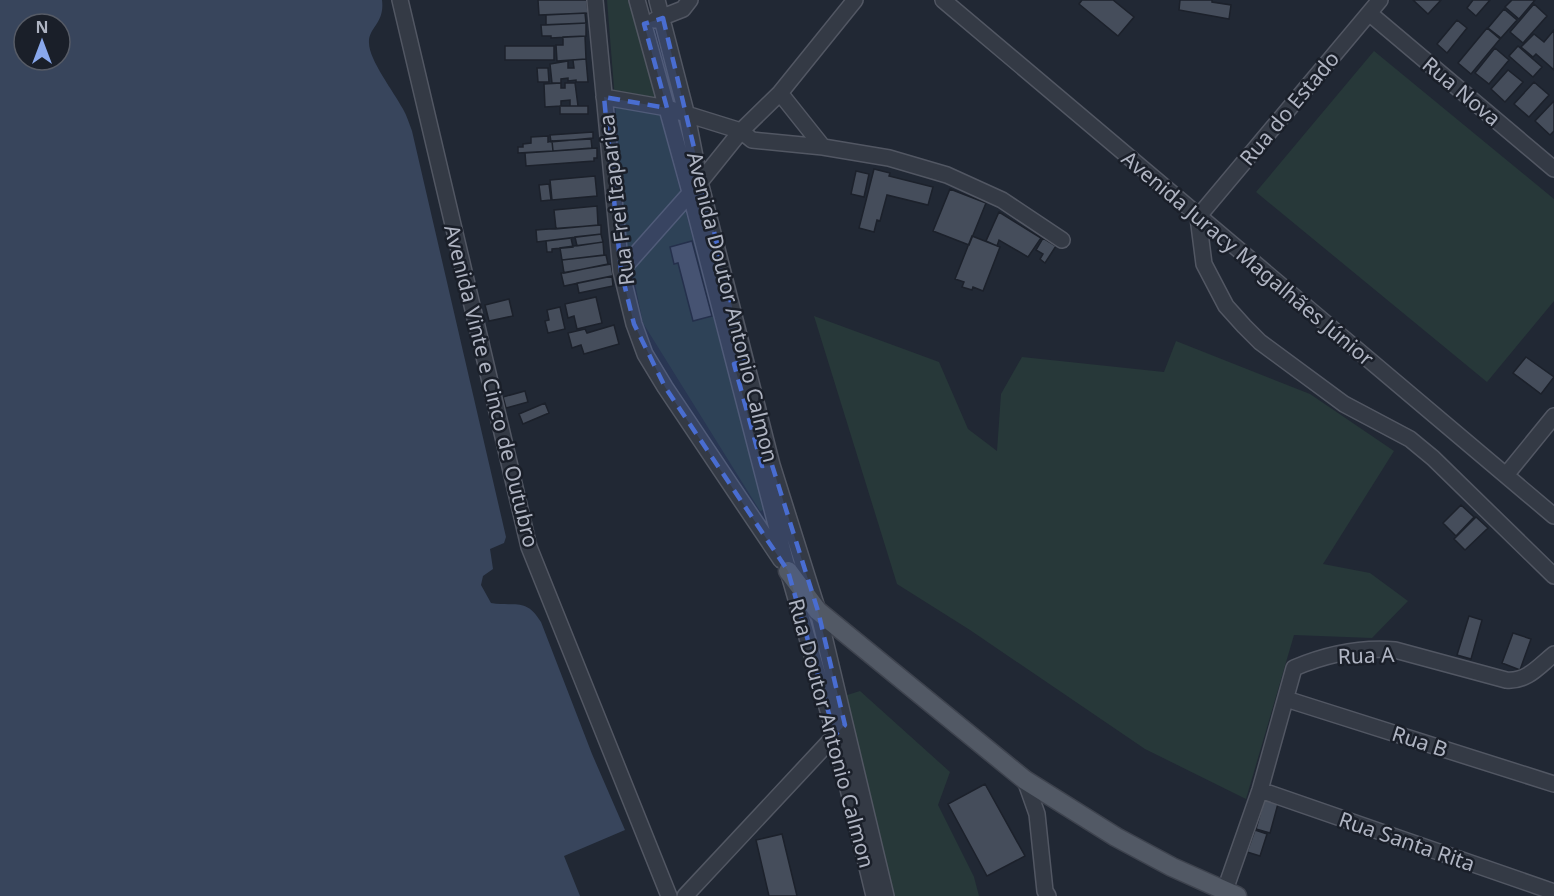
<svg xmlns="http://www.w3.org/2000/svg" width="1554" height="896" viewBox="0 0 1554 896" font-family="'Noto Sans',sans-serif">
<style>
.green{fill:#273839}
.water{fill:#38455c;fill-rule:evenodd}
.building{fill:#454d5b;stroke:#1c212b;stroke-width:1.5}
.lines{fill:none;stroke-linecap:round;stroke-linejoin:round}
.minor-casing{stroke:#525763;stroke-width:18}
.major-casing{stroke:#3e434e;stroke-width:21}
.minor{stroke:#343a45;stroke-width:15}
.major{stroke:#525965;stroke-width:18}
.marked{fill:#496dd1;fill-opacity:0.2;stroke:#496dd1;stroke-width:4.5;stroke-dasharray:12 8;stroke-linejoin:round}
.labels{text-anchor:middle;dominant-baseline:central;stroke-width:5;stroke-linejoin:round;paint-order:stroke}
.street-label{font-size:21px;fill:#afb4c2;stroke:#1a1f29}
</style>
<rect width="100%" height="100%" fill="#212834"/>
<path class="green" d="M607 0H630L764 510 760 511 643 323 626 239Z
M1374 51 1554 199V301L1487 382 1256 192Z
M814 316 939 362 968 429 997 451 1001 394 1022 357 1164 372 1176 341 1310 394 1394 451 1323 564 1370 573 1408 601 1372 638 1294 635 1246 799 1145 749 970 630 897 584Z
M860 691 950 772 938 805 974 877 979 896H891L844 696Z"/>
<path class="water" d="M0 0H382C385 24 368 27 369 43 369 60 394 92 403 109 407 116 409 123 412 131L506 537 504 543 490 549 493 569 483 576 481 585 491 603C515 607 526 597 541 622L592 754 625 830 564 856 580 896H0ZM24 24H60V60H24Z"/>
<path class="building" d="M538 0H587L588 13 539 15Z
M1082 0H1113L1134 17 1118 36 1079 4Z
M1180 0H1212V2L1231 5 1229 19 1179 10Z
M1413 0H1441L1428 14Z
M1473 0H1490L1476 16 1467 8Z
M1512 0H1535L1519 19 1505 7Z
M1534 4 1547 16 1523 43 1510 32Z
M1504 9 1517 20 1501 38 1488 28Z
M585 13 586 23 546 25V15Z
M1457 20 1467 28 1447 53 1437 44Z
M586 23V36L551 38V36H542L541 25Z
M1487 28 1500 39 1471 74 1458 63Z
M1554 30V70L1536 54 1533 57 1521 47 1534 34 1544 42Z
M585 36 586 59 557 61 556 45H563V37Z
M505 46H554V60H505Z
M1518 46 1542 67 1533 77 1509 56Z
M1495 48 1509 60 1489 84 1475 73Z
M586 59 588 82H576V80L568 81V78L561 79V83H552L550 64 568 61V68H574L573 60Z
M537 68H548L549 82H538Z
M1508 70 1523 82 1505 102 1491 89Z
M1534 82 1549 95 1529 117 1514 104Z
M561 83V88H565V83H575L578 106H570V100L561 101V106L545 107 544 84Z
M1554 101V131L1550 135 1535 121Z
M560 106H588V114H560Z
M593 132V138L551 142 550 135Z
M548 136V142L552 141 553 151 518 153V147H523V144L531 143V137Z
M591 139 592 148 553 151 552 141Z
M597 148V158H594V161L526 166 525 153Z
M874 169 890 173 889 176 933 187 928 205 887 195 880 221 877 220 874 232 859 228Z
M856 171 869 174 864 197 851 194Z
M595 176 597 196 552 200 550 180Z
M549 184 551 200 541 201 539 185Z
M950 189 986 203 969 245 933 231Z
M597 206 598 225 556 229 554 210Z
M999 212 1041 238 1028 257 999 240 997 246 986 241Z
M601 225V234L537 242 536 230Z
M601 234 603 242 577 246 575 237Z
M972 236 1000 247 983 291 973 287 972 290 962 287 964 282 955 279Z
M571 238 573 247 552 249V252H547L546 241Z
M1043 238 1056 246 1045 263 1040 259 1043 254 1036 250Z
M692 241 712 316 693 321 678 263 674 264 670 247Z
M603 242 604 255 562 260 560 248Z
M606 255 608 264 564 273 562 260Z
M611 264 613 276 564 286 561 273Z
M612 276 613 286 579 293 577 283Z
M596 297 602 323 577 329 574 316 568 318 565 304Z
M509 299 513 316 489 321 485 305Z
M560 307 565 329 548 333 545 321 549 320 547 310Z
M614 325 619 344 584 354 581 345 572 348 568 333 585 329 587 333Z
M1526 357 1554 377 1541 394 1513 373Z
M525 391 528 402 506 408 503 397Z
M545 403 549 413 523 424 519 414Z
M1461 505 1474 517 1456 536 1443 523Z
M1476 517 1488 528 1465 550 1454 539Z
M1469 616 1482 620 1471 659 1457 655Z
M1513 633 1531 639 1520 670 1502 663Z
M985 784 1025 856 987 876 948 804Z
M1265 796 1279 800 1270 833 1256 829Z
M1255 830 1267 834 1260 856 1247 852Z
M782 834 797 896H769L756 840Z"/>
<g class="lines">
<defs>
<path id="minor" d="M400 0 529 547 669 896
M595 0 621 271 634 324 645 354 665 387 781 560
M637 0 690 192 788 571 835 735 874 896
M657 0 687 116 700 182 772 465 818 611 886 896
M943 0 1554 516
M1380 0 1198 217 1204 264 1226 306 1244 326 1260 342 1344 404 1410 439 1433 458 1554 576
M1369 13 1554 169
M655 20 683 9 690 0
M780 93 823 147
M604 97 667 108 741 131 752 140 823 147 889 158 947 175 1002 200 1062 240
M621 271 700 182 741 131 780 93 855 0
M1506 475 1554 416
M1286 699 1554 784
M1025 780 1037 814 1045 891 1048 896
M1260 790 1554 892
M1225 890 1260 790 1294 668C1325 655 1361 647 1395 650L1506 680C1527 682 1539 666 1554 654
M685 896 841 729"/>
<path id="major" d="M788 571 818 611 1025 780 1116 837 1172 867 1237 896"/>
</defs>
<use href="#minor" class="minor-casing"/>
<use href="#major" class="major-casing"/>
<use href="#minor" class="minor"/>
<use href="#major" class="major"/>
</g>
<path class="marked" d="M663 18 745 361 734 364 762 466 772 465 818 611 845 725 835 735 788 571 665 387 634 324 621 271 604 97 667 108 644 24Z"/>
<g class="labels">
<g class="street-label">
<text transform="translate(1462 91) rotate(40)">Rua Nova</text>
<text transform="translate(1289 108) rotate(-50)">Rua do Estado</text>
<text transform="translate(616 200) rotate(-97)">Rua Frei Itaparica</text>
<text transform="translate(1248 258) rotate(40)">Avenida Juracy Magalhães Júnior</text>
<text transform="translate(733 307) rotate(76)">Avenida Doutor Antonio Calmon</text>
<text transform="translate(492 386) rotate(76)">Avenida Vinte e Cinco de Outubro</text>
<text transform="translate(1366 655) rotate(-2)">Rua A</text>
<text transform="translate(832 733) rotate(75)">Rua Doutor Antonio Calmon</text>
<text transform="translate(1420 741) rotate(18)">Rua B</text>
<text transform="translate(1407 841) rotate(19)">Rua Santa Rita</text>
</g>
</g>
<g transform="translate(42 42)"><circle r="28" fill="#1a1f29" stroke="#565b66" stroke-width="1.5"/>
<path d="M0-4.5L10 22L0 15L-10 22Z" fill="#89a8ec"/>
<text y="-9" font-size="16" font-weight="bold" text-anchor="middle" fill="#afb4c2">N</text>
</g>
</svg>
